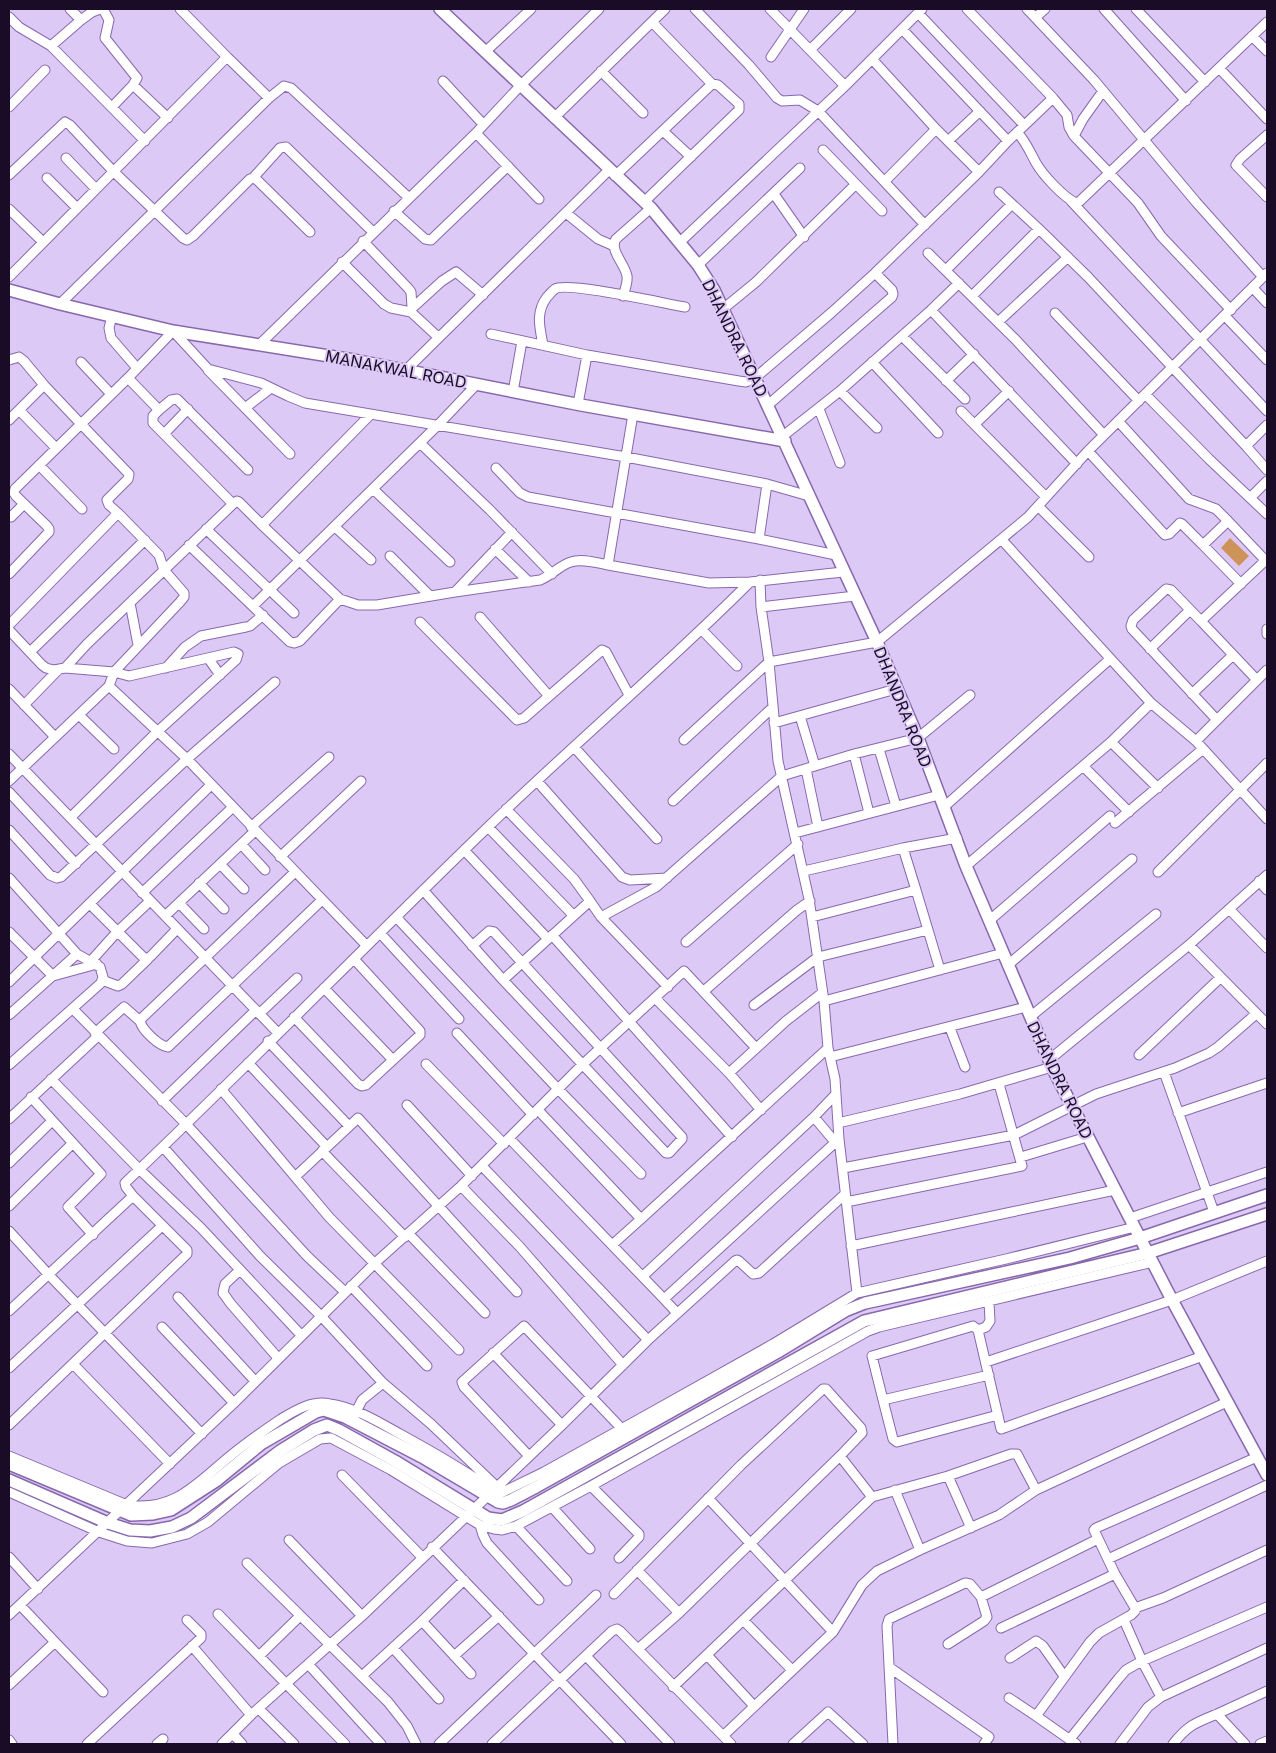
<svg xmlns="http://www.w3.org/2000/svg" width="1276" height="1753" viewBox="0 0 1276 1753" font-family="Inter,sans-serif">
<style>
.green{fill:#ce9358}
.lines{fill:none;stroke-linecap:round;stroke-linejoin:round}
.minor-casing{stroke:#8868ad;stroke-width:11}
.tertiary-casing{stroke:#8868ad;stroke-width:14}
.minor{stroke:#fff;stroke-width:9}
.tertiary{stroke:#fff;stroke-width:11}
.labels{text-anchor:middle;dominant-baseline:central;stroke-width:4;stroke-linejoin:round;paint-order:stroke}
.street-label{font-size:16px;fill:#1a0c27;stroke:#ddc9f6}
</style>
<rect width="100%" height="100%" fill="#ddc9f6"/>
<path class="green" d="M1230 538 1249 556 1239 566 1221 548Z"/>
<g class="lines">
<defs>
<path id="minor" d="M103 9 109 20 105 38 137 78 133 85 112 107
M180 9 227 57
M695 9 749 65 777 98 782 101 800 100 818 111 925 225
M770 9 845 86
M967 9 1053 98
M1027 9 1094 80 1196 202 1263 277
M1104 9 1186 101
M1136 9 1205 82
M918 13 1024 125
M9 17 19 27 51 46 81 20 70 9
M1036 17 1045 9
M81 20 92 12 100 9
M652 22 712 84
M902 29 1008 141
M1252 36 1267 51
M51 46 145 141
M811 49 851 9
M485 52 531 9
M771 57 804 9
M872 59 936 129 979 172
M1219 68 1267 119
M601 71 643 113
M443 81 483 124
M133 85 168 118
M9 107 45 70
M554 118 665 9
M663 131 691 157
M1017 132C1026 142 1030 152 1036 163 1043 175 1063 197 1076 203L1080 201 1267 22
M476 133 539 199
M1267 135 1240 159 1236 165 1267 197
M1074 136 1083 119 1103 91
M948 141 980 111
M823 150 882 211
M66 158 96 189
M9 175 65 122 70 125 113 171 183 238 187 240 193 236 250 179 253 178 257 180 310 232
M615 176 712 84 718 85 739 104V110L644 202
M47 178 77 208
M253 178 280 148 286 147 373 232
M885 181 936 129
M774 194 804 237
M1071 201 1267 411
M9 209 43 242
M394 211 425 239 431 240 508 166
M566 213 598 239 614 246
M1039 229 1088 277 1246 446 1267 425
M363 241 408 288 411 292 412 307
M679 243 845 86 922 9
M928 253 1015 339 1104 435
M342 262 384 304 391 308 411 312 438 337
M698 265 800 168
M946 270 1012 204
M9 277 227 57 269 98
M1253 288 1267 303
M623 296C625 290 628 282 627 276 625 264 609 250 616 239L651 208
M972 296 1039 229 999 192
M60 304 269 98 284 86 291 88 408 197
M723 309 756 282 856 184
M931 310 959 283
M409 311 442 281 456 272 483 295
M1055 313 1139 401
M112 316 109 328 111 338 137 368
M1225 316 1267 360
M998 322 1068 257
M491 334 587 355 739 381 746 382 755 378 831 313 875 273 979 172 1008 141 1053 98 1067 115 1069 127 1074 136 1138 203 1161 236 1231 310
M902 336 965 399
M260 344 476 133 520 86 599 9
M543 345C540 328 535 313 547 297 550 294 552 291 555 289 567 281 666 304 685 307
M9 360 19 357 24 361 44 385
M81 362 111 394
M872 362 938 433
M208 370 290 454
M406 370 609 170
M946 381 974 354
M840 391 877 428
M513 392 522 341
M1145 394 1209 459 1267 514
M578 404 587 355
M768 405 892 297 893 294 892 290 875 273
M245 408 271 388
M819 409 840 463
M19 410 56 448
M159 410 171 400 177 399 248 470
M961 411 1046 497
M633 414 608 565 709 583 750 582 843 572
M370 415 262 525 340 599 358 605H377L455 592 540 580C551 576 560 565 571 562 582 558 597 563 608 565
M9 420 44 385 81 424 128 378
M1118 421 1189 499 1216 509 1228 521
M975 424 1009 391
M164 434 188 409
M783 436 840 391 931 310 1077 464
M420 443 490 510 552 574
M1246 446 1267 470
M1088 451 1165 535 1169 534 1180 523 1182 524 1203 545
M39 465 82 509
M496 468 520 493 528 497 759 539 767 484
M373 489 450 562
M1250 498 1267 481
M233 504 153 423V416L159 410 128 378 173 331 208 369 261 383 288 396 305 403 626 457 767 484 809 496
M1038 506 1089 557
M11 517 24 504
M335 527 371 560
M206 529 294 613
M759 539 836 555
M1002 540 1151 703 1196 741
M189 545 290 642 294 643 300 641 340 599
M495 549 529 582
M390 556 430 596
M9 574 49 532V529L47 526 16 496 14 493 15 489 81 424 129 474 128 479 107 500 109 505 118 513
M760 580 761 607 769 662 778 761 809 899 824 1001 828 1048 835 1079 839 1139 857 1293
M1241 584 1203 545 1228 521 1266 561
M455 592 512 532
M130 603 138 645
M253 606 438 425 476 385
M761 607 855 596
M480 617 549 696
M1201 621 1171 590 1166 589 1133 620 1131 626 1132 629 1217 720
M420 622 517 720 524 718 602 650 606 652 629 695
M9 625 118 513 159 555 164 570 184 593V597L180 602 114 672 109 686 9 781
M1267 629V634
M9 630 42 665 46 668 54 670 65 668 114 672 129 676 234 652 238 654 236 660 158 731 71 817
M702 630 737 666
M1150 649 1190 610
M30 652 145 540
M208 658 220 675
M65 668 87 644 233 504 237 501 239 502 262 525
M166 668 185 647 201 636 246 627 250 626 263 615
M1267 670 1196 741 1267 819
M1257 680 1201 621 1267 559
M109 686 187 759 367 946
M9 689 55 737
M1192 694 1233 655
M24 705 59 669
M79 715 114 749
M800 716 815 766
M774 723 896 689
M684 740 769 662 877 642 1028 517 1088 451 1267 273
M1111 742 1158 788
M574 747 657 839
M879 749 896 806
M9 754 278 1033
M854 754 869 813
M1083 766 1129 812
M806 769 818 827
M537 781 622 877 630 880 667 878
M9 792 76 864
M673 801 772 708
M944 807 1110 659
M506 809 574 879 590 901
M1115 823 1203 749
M251 827 329 757
M488 827 573 915
M9 830 50 875 57 878 61 877 187 759 275 682
M795 833 939 795
M241 844 265 870
M903 848 916 890
M464 850 548 939
M280 857 361 781
M220 864 244 889
M966 866 1111 742 1151 703
M804 871 903 848 957 838
M295 872 142 1018 140 1021C142 1030 159 1046 168 1047L322 900
M1158 872 1267 763
M9 878 77 954 9 1015
M1259 881 1267 890
M199 883 224 909
M423 890 503 980 590 901 601 917 668 987
M142 893 233 807
M179 903 204 929
M90 904 145 959 150 957 177 929
M1229 909 1267 948
M165 916 255 831
M396 917 558 1089 641 1174
M601 917 656 887 782 776 854 754 918 738 970 695
M812 917 916 890 940 970
M990 920 1110 816
M9 932 53 976 97 964
M380 933 459 1019
M552 935 732 1137
M686 942 798 844
M1189 945 1267 1024
M472 946 489 931 494 932 682 1137V1139L669 1153H666L503 980
M91 961 117 932 150 901
M1008 965 1132 859
M102 980 118 986 122 984 148 959
M9 982 211 785
M324 988 393 1060
M704 991 797 910 810 901
M656 999 729 1073 761 1110
M824 1001 1003 953
M754 1005 818 957 928 930
M73 1009 186 1124 307 1256 345 1292
M259 1014 297 978
M294 1017 358 1084 362 1086 366 1085 420 1035V1031L354 959
M1030 1017 1156 914
M950 1028 965 1067
M95 1033 124 1007 140 1021
M457 1033 533 1115
M268 1041 349 1126
M1139 1055 1220 978
M830 1057 1026 1007
M1049 1060 1189 945 1267 875
M248 1063 327 1147
M426 1064 504 1144
M9 1065 101 983 103 977 100 967 77 954
M1164 1072 1214 1212
M729 1073 786 1021 822 993
M51 1079 139 1169 201 1228 301 1335
M221 1089 329 1217 459 1350
M31 1097 101 1174 68 1207 93 1235
M162 1101 256 1010
M407 1105 472 1176
M538 1110 641 1219 828 1048
M1178 1113 1267 1083
M814 1117 835 1095
M9 1119 98 1036
M838 1123 960 1094 1052 1067
M510 1139 664 1299
M163 1147 260 1256 321 1316 383 1383 431 1424 497 1487
M322 1151 405 1237
M1021 1157 1087 1137
M9 1163 52 1121
M482 1166 648 1340
M843 1168 1014 1135 1096 1094 1175 1068 1209 1053 1218 1047 1256 1014
M295 1177 358 1118 517 1292
M461 1186 520 1247 623 1365
M846 1202 1022 1166 999 1084
M9 1206 73 1143
M1130 1218 1267 1172
M9 1231 49 1275 202 1434
M409 1234 485 1313
M612 1245 641 1219
M851 1246 1115 1190
M240 1270 225 1284 223 1293 231 1304 278 1358
M643 1276 814 1117 835 1142
M351 1286 427 1366
M178 1297 255 1381
M989 1302 990 1321 986 1327 978 1330 1001 1429 1203 1356
M9 1311 133 1196 126 1187 125 1183C248 1066 367 944 489 826 575 743 666 666 750 582
M677 1313 664 1299 839 1139
M162 1327 234 1403
M493 1353 562 1425
M986 1362 1172 1300 1267 1261
M73 1364 170 1464
M9 1368 162 1226
M989 1375 883 1400 893 1439 897 1442 998 1415
M883 1400 872 1356 973 1326 978 1330
M354 1416 362 1400 383 1383
M9 1425 187 1254V1250L133 1196
M9 1456 127 1505C174 1512 196 1484 229 1457 246 1443 263 1431 281 1419 296 1410 312 1400 330 1404 356 1408 377 1421 400 1434 433 1452 466 1471 497 1493H501L544 1472 659 1408 773 1344 857 1293 1006 1259 1135 1227
M529 1456 464 1387 462 1382 524 1326 622 1429
M840 1456 872 1497
M342 1475 422 1557
M948 1476 971 1528
M591 1486 639 1534V1537L619 1558
M895 1490 920 1550
M9 1492 99 1532 127 1541 152 1543 187 1534 208 1522 279 1463 320 1439 331 1438 391 1470 480 1525 494 1529 502 1530 516 1526 591 1486 868 1331 879 1327 1153 1262
M708 1498 833 1632
M552 1507 590 1549
M480 1525 483 1535 487 1543 539 1600
M516 1526 567 1581
M289 1540 362 1616
M432 1547 621 1744
M9 1557 38 1589
M1108 1559 1267 1485
M247 1563 388 1702 407 1726 416 1744
M637 1570 679 1613
M614 1594 741 1465 823 1389H826L861 1428 862 1433 840 1456 679 1613 638 1649
M1135 1608 1163 1598 1267 1550
M218 1614 345 1744
M9 1615 234 1403 375 1263 461 1186 582 1065 684 971 756 1048
M743 1620 792 1670
M1124 1620 1142 1661 1161 1697
M422 1621 471 1674
M1001 1628 1115 1574
M55 1642 103 1692
M948 1644 984 1621 987 1617 981 1597
M192 1646 251 1715
M393 1648 439 1699
M707 1655 754 1706
M259 1656 300 1616
M454 1656 499 1616
M586 1656 670 1744
M1010 1658 1036 1641 1043 1646 1064 1676
M308 1664 381 1744
M889 1667 989 1737 984 1744
M363 1675 422 1621 464 1580
M9 1685 55 1642 20 1605
M673 1687 872 1497 948 1476 1011 1454H1017L1036 1490 1227 1402
M1009 1698 1036 1716
M259 1709 294 1744
M1217 1714 1267 1691
M233 1734 242 1744
M723 1736 833 1632 862 1585 877 1571 920 1550 999 1515 1036 1490
M1070 1739 1119 1678 1126 1670 1142 1661 1267 1607
M9 1740 12 1744
M87 1744 201 1638V1634L187 1620
M157 1744 163 1739
M222 1744 251 1715 362 1616 562 1425 648 1340 735 1261 737 1260 739 1261 753 1274 759 1273 845 1194
M439 1744 596 1595
M492 1744 612 1631 617 1629 620 1631 731 1744
M793 1744 828 1712 863 1744
M893 1744 887 1626 889 1619 965 1583 970 1584 981 1597 1098 1539
M1076 1744 1036 1716 1090 1642 1099 1633 1131 1615 1135 1611V1608L1115 1574 1094 1530 1096 1528 1257 1457
M1120 1744 1148 1707 1161 1697 1267 1648
M1173 1744C1188 1725 1195 1723 1217 1714L1245 1744
M1260 1744 1267 1741"/>
<path id="tertiary" d="M440 9 651 208 698 265 714 290 877 642 918 738 966 866 1052 1067 1172 1300 1267 1475
M9 290 60 304 173 331 354 360 581 405 785 441
M9 1464 131 1515 153 1514 171 1510 216 1481 261 1444 316 1412 324 1410 345 1417 422 1457 498 1502 503 1503 511 1500 536 1487 778 1352 845 1311 865 1303 879 1300 1070 1258 1140 1238 1267 1195
M9 1480 108 1523 130 1530 150 1531 172 1527 191 1518 280 1451 314 1430 327 1425 339 1430 395 1461 488 1518 502 1520 523 1511 864 1321 1148 1253 1267 1214"/>
</defs>
<use href="#minor" class="minor-casing"/>
<use href="#tertiary" class="tertiary-casing"/>
<use href="#minor" class="minor"/>
<use href="#tertiary" class="tertiary"/>
</g>
<g class="labels">
<g class="street-label">
<text transform="translate(735 338) rotate(64)">DHANDRA ROAD</text>
<text transform="translate(396 369) rotate(11)">MANAKWAL ROAD</text>
<text transform="translate(903 707) rotate(68)">DHANDRA ROAD</text>
<text transform="translate(1060 1080) rotate(64)">DHANDRA ROAD</text>
</g>
</g>
<rect width="1276" height="1753" fill="none" stroke="#1a0c27" stroke-width="20"/>
</svg>
